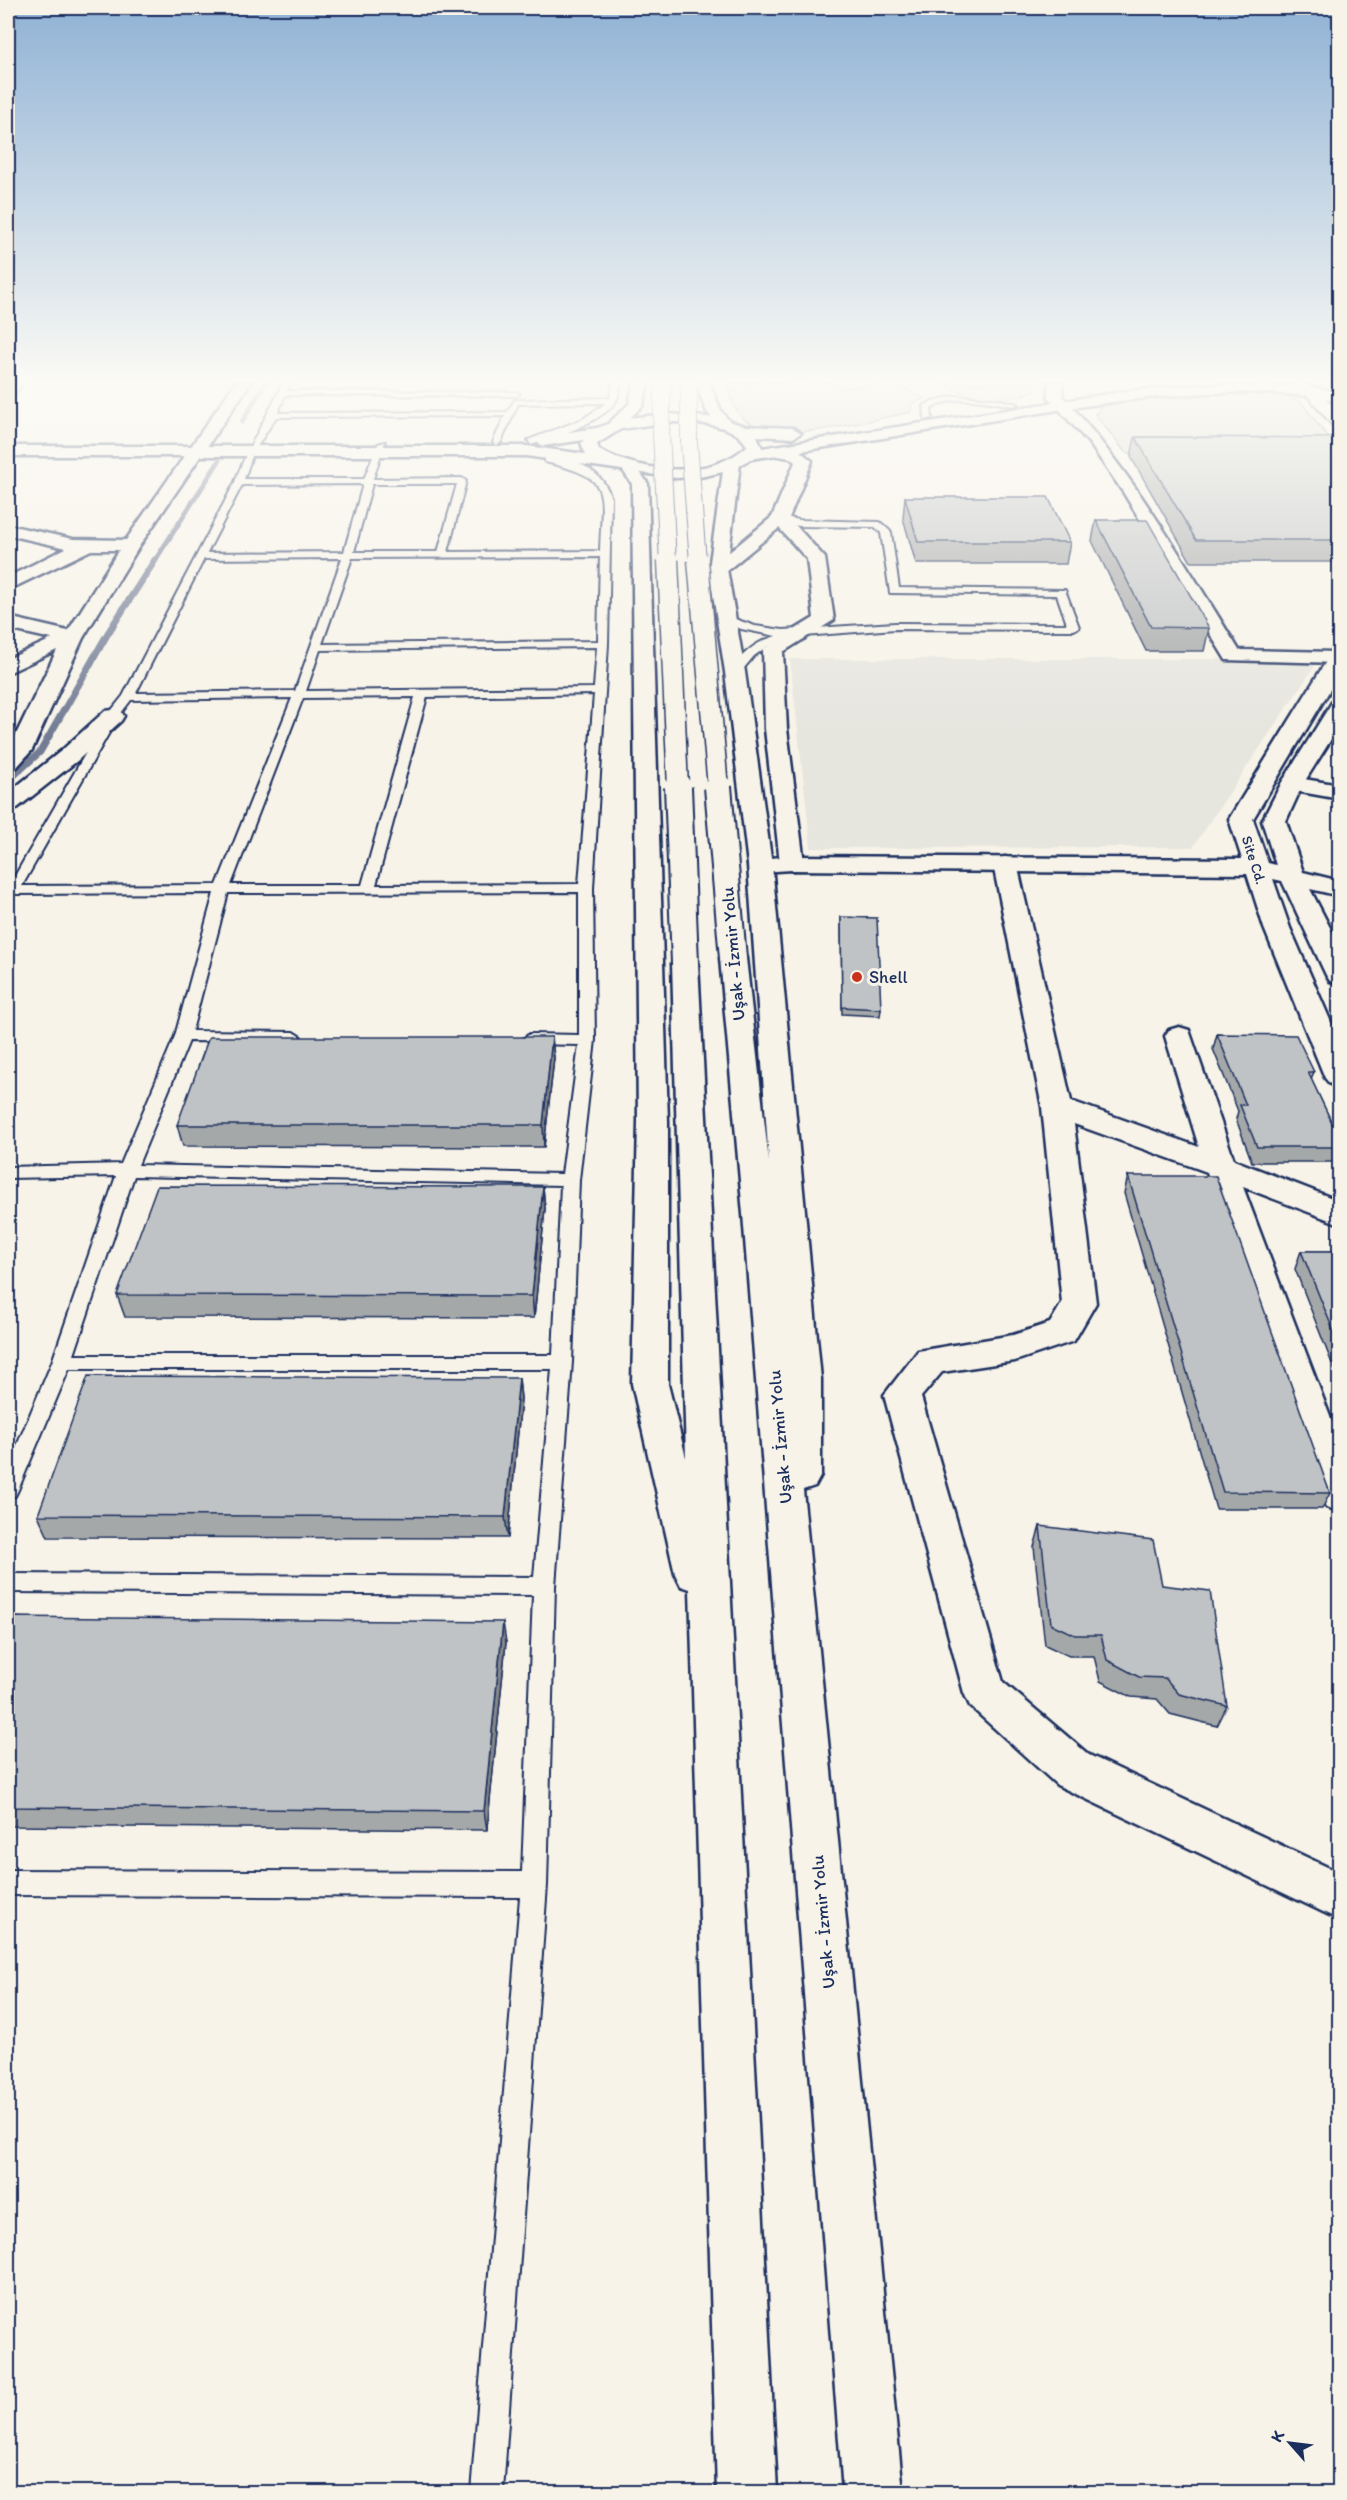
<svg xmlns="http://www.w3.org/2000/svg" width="1347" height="2500" viewBox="0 0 1347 2500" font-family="Itim,sans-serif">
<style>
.built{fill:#e6e5de}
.green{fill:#d7d6d4;stroke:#798299;stroke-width:1.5}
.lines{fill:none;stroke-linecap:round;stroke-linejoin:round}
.stream-far1{stroke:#727c95;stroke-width:5}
.stream{stroke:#727c95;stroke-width:7}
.lane-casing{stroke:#1b2f5e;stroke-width:4}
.street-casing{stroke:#1b2f5e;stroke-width:5}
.secondary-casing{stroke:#1b2f5e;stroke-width:5}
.highway-casing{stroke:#1b2f5e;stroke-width:5}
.lane{fill:#f7f3e8;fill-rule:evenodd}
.street{fill:#f7f3e8;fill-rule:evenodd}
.secondary{fill:#f7f3e8;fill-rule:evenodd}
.highway{fill:#f7f3e8;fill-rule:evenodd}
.highway-bridge-far2-casing{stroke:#1b2f5e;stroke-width:18;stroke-linecap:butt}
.highway-bridge-far1-casing{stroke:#1b2f5e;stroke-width:23;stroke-linecap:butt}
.highway-bridge-casing{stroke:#1b2f5e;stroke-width:30;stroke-linecap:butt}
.highway-bridge-far2{stroke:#f7f3e8;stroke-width:16}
.highway-bridge-far1{stroke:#f7f3e8;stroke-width:20}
.highway-bridge{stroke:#f7f3e8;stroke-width:26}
.wall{fill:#a5a8a9;stroke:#1b2f5e;stroke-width:1.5}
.shaded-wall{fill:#86888a;stroke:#1b2f5e;stroke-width:1.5}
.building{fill:#c0c3c5;stroke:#1b2f5e;stroke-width:1.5}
.poi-dot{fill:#c8321e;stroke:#f7f3e8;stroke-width:2}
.labels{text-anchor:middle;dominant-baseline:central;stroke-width:6;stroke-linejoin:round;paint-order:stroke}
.far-street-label{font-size:15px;fill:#1b2f5e;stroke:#f7f3e8}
.street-label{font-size:18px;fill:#1b2f5e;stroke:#f7f3e8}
.poi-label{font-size:18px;fill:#1b2f5e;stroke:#f7f3e8;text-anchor:start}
</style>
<rect width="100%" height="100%" fill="#f7f3e8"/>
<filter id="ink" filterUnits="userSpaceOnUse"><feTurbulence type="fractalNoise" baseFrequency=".0167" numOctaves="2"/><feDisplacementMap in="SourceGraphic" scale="12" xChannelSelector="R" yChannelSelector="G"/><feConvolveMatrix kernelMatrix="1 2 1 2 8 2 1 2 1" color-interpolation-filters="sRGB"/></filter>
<g filter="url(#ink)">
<path class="built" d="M790 659H1221L1316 664 1193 847 811 848Z"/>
<path class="green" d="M832 382 842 388 892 383 925 398 911 404V412C869 420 791 444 752 424 736 417 730 398 727 383Z
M941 383H1033L1036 390C1006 404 969 399 941 383Z
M1216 392 1274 393 1300 401 1339 451V455L1126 453 1095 414 1102 406 1155 397Z"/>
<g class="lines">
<path class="stream-far1" d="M242 422 266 382
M154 562 219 461"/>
<path class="stream" d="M8 781 40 752 108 633 155 560"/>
<defs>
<path id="lane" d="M283 382H291L287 391 516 392 520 394 516 396 285 395 278 413 507 412 515 400 610 398 613 382H621C620 388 619 396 616 401 603 422 554 438 531 445L528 440 583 419 606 403 518 404 501 442 497 445 493 442 505 416 276 417 253 453 244 479H364L378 444 385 442 373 479 462 478 466 481 448 552 600 551C602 488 613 478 545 462V458C573 456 603 470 611 498L608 644 593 888 595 1040 579 1180 572 1362 555 1586 547 1885 503 2492H471L520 1897 8 1895V1870L522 1872 533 1595 8 1592V1574L534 1577 552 1369H69L18 1490 15 1496 8 1498V1467L52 1362 116 1176 8 1178V1167L121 1164 175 1036 214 893 13 894 8 893V888L107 716 123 696 235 482C247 447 269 415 283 382ZM363 484 344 552 207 553 242 485ZM372 484H457L438 552H354ZM600 557 598 641 322 644 352 558ZM342 558 295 691 136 693 204 559ZM597 647 594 688 306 691 320 650ZM594 694 579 884 376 885 427 697ZM415 697 362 885H231L303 698ZM292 698 217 885 22 886 118 717 131 700ZM579 892V1035L530 1034 522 1039 530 1044 579 1045 562 1174 138 1165 189 1041 293 1042 301 1037 293 1032 192 1031 228 893ZM134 1176 561 1185 553 1355H74Z
M956 396 994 399 1018 404 1014 406C988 402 954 393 931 409L932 418 925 420 924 406 932 401Z
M780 516 799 520 880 522 891 532 899 588 1065 590 1079 627 1074 630 895 629 804 636 768 646 754 656 739 674H731L729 672C742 654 755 642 776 636L741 629 721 619 726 616 755 626 783 630 895 623 1067 624 1057 595 890 593 881 533 875 527 799 526 777 521V517Z"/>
<path id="street" d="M8 382H23L13 395 8 396Z
M236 382H251L140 545 83 638 32 750 16 768 8 770V751L57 650 8 673V659L52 639 8 629V617L68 631 119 550H91L8 590V577L66 548 8 535V525L73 539 126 540Z
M1049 382H1063L1062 396C1133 473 1184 562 1239 650L1337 652 1340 653V663L1226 660 1123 492 1090 444 1048 397Z
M772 446 800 451 812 461 789 518 825 558 834 620 783 652 787 729 804 863 801 868 792 870 783 868 780 863 765 729 763 649 814 618 807 559 779 528 724 573 718 574 709 569 772 517 795 462 790 458 766 454 764 451Z
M113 710 121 711 124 716 121 721 77 761 16 809 8 811V793L61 751 105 711Z
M1292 777 1340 785V799L1284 789 1281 784 1284 779Z
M1005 857 1014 859 1017 864 1071 1101 1199 1147 1165 1036 1169 1030 1179 1027 1189 1030 1234 1160 1340 1201V1224L1243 1187 1340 1443V1511L1326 1507 1321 1496 1207 1172 1074 1124 1096 1303 1074 1341 1015 1361 942 1372 921 1397 1003 1682 1089 1755 1340 1873V1920L1057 1785 970 1706 964 1693 884 1395 918 1351 1013 1335 1050 1323 1062 1303 1042 1107 993 864 996 859Z"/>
<path id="secondary" d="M1289 382H1305L1311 387 1340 393V401L1326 399 1340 415V429L1335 428 1308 396C1212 385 1116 401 1021 416 931 430 841 445 751 459L728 471 700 477 676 478 526 456H8V446H526L585 454 581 443 584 440 543 446 535 441 543 436 597 428 626 418 669 414 718 418 745 426 793 428 801 433 793 438 757 436 762 448 1128 391 1199 385 1292 386ZM669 422C693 423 734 421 747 446 708 481 642 472 599 450L597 444 621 429Z
M1340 649V673L1253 819 1268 863 1276 865 1262 821 1281 784 1329 707 1332 702 1340 701V725L1303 784 1286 821 1303 872 1340 881V896L1310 889 1340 947V983L1330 981 1326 975 1282 881 1273 879 1290 928 1340 1043V1087L1330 1084 1325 1078 1264 928 1247 874 792 870 760 872 751 870 748 865 751 860 792 856 1242 859 1229 819 1330 655Z"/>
<path id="highway" d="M634 382H648L643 405 620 428H610L607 425 610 422 629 404Z
M695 382H709L721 411 732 424 729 427H719L707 412Z
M732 459 740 464 727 569 745 672 772 865 821 1379V1475L815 1486 803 1490 903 2492H843L743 1214 720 958 724 952 733 950 742 952 746 958 769 1163 748 865 725 672 709 569 724 464Z
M630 464 636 466 648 484 668 1121V1384L686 1458 672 963 676 957 685 955 694 957 698 963 777 2492H717L690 1589 681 1586 675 1574 632 1384 638 1121 632 484 622 469Z"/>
</defs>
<use href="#lane" class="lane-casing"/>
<use href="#street" class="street-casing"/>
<use href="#secondary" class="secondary-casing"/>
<use href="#highway" class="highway-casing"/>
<use href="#lane" class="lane"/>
<use href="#street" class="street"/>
<use href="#secondary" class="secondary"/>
<use href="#highway" class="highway"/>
<defs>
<path id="highway-bridge-far2" d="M663 382 661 434 668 562
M689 382V443L698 562"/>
<path id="highway-bridge-far1" d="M668 560 678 788
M698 560 718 788"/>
<path id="highway-bridge" d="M678 787 685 963
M718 787 733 958"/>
</defs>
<use href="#highway-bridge-far2" class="highway-bridge-far2-casing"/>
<use href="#highway-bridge-far1" class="highway-bridge-far1-casing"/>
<use href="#highway-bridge" class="highway-bridge-casing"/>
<use href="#highway-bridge-far2" class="highway-bridge-far2"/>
<use href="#highway-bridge-far1" class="highway-bridge-far1"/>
<use href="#highway-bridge" class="highway-bridge"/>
</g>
<path class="wall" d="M1135 437 1340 438V562H1191L1131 457Z
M905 497 1070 542 1066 564H916L903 518Z
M1096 520 1209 628 1204 651H1146L1092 541Z
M841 917 881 1009 880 1016 842 1014Z
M1217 1034 1314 1072 1311 1079 1340 1140V1156L1337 1162H1252L1236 1119 1238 1111 1213 1049Z
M552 1037 554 1058 544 1147 183 1146 177 1125Z
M1128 1176 1330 1493 1322 1509H1216L1124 1193Z
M543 1187 545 1209 534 1318 125 1317 117 1295Z
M1301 1251H1340V1384L1295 1269Z
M519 1378 521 1399 508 1538 48 1537 38 1515Z
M1040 1526 1162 1585 1227 1706 1217 1726 1170 1714 1157 1699 1131 1697 1100 1681 1094 1656H1069L1045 1645 1034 1547Z
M8 1617 506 1642 487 1830 8 1826Z"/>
<path class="shaded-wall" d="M552 1037 554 1058 544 1147 543 1125Z
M543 1187 545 1209 534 1318 532 1296Z
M519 1378 521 1399 508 1538 505 1517Z
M503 1622 506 1642 487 1830 484 1811Z"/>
<path class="building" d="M1135 437 1340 438V540H1196Z
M905 497H1048L1070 542H918Z
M1096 520H1147L1209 628 1151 627Z
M841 917 877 918 881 1009 842 1007Z
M1217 1034 1296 1035 1314 1072H1308L1340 1140V1147H1257L1240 1105H1246Z
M209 1037H552L543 1125H177Z
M1128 1176H1216L1330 1493 1223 1492Z
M157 1186 543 1187 532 1296 117 1295Z
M1301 1251H1340V1347Z
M88 1376 519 1378 505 1517 38 1515Z
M1040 1526 1153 1540 1162 1585 1210 1591 1227 1706 1179 1694 1165 1678 1139 1677 1107 1660 1101 1635H1075L1051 1624Z
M8 1617 503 1622 484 1811 8 1807Z"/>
</g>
<linearGradient id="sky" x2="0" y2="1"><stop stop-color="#90b2d5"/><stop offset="0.52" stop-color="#fbfaf5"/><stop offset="1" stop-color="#fbfaf5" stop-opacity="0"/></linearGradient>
<rect width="1347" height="732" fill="url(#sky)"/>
<circle class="poi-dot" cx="857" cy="977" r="6"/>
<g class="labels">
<g class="far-street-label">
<text transform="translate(1254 860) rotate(72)">Site Cd.</text>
</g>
<g class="street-label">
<text transform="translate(733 954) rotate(-95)">Uşak - İzmir Yolu</text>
<text transform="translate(780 1437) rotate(-95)">Uşak - İzmir Yolu</text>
<text transform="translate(823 1922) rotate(-95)">Uşak - İzmir Yolu</text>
</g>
<g class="poi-label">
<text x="869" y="977">Shell</text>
</g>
</g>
<rect width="1347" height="2500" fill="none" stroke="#f7f3e8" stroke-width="30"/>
<rect x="15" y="15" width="1317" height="2470" fill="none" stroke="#1b2f5e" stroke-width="2" filter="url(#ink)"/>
<g transform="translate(1290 2443) rotate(298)" stroke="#f7f3e8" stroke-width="4.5" paint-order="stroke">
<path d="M0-4.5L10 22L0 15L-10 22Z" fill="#1b2f5e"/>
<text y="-9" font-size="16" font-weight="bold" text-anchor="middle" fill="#1b2f5e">K</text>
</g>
</svg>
